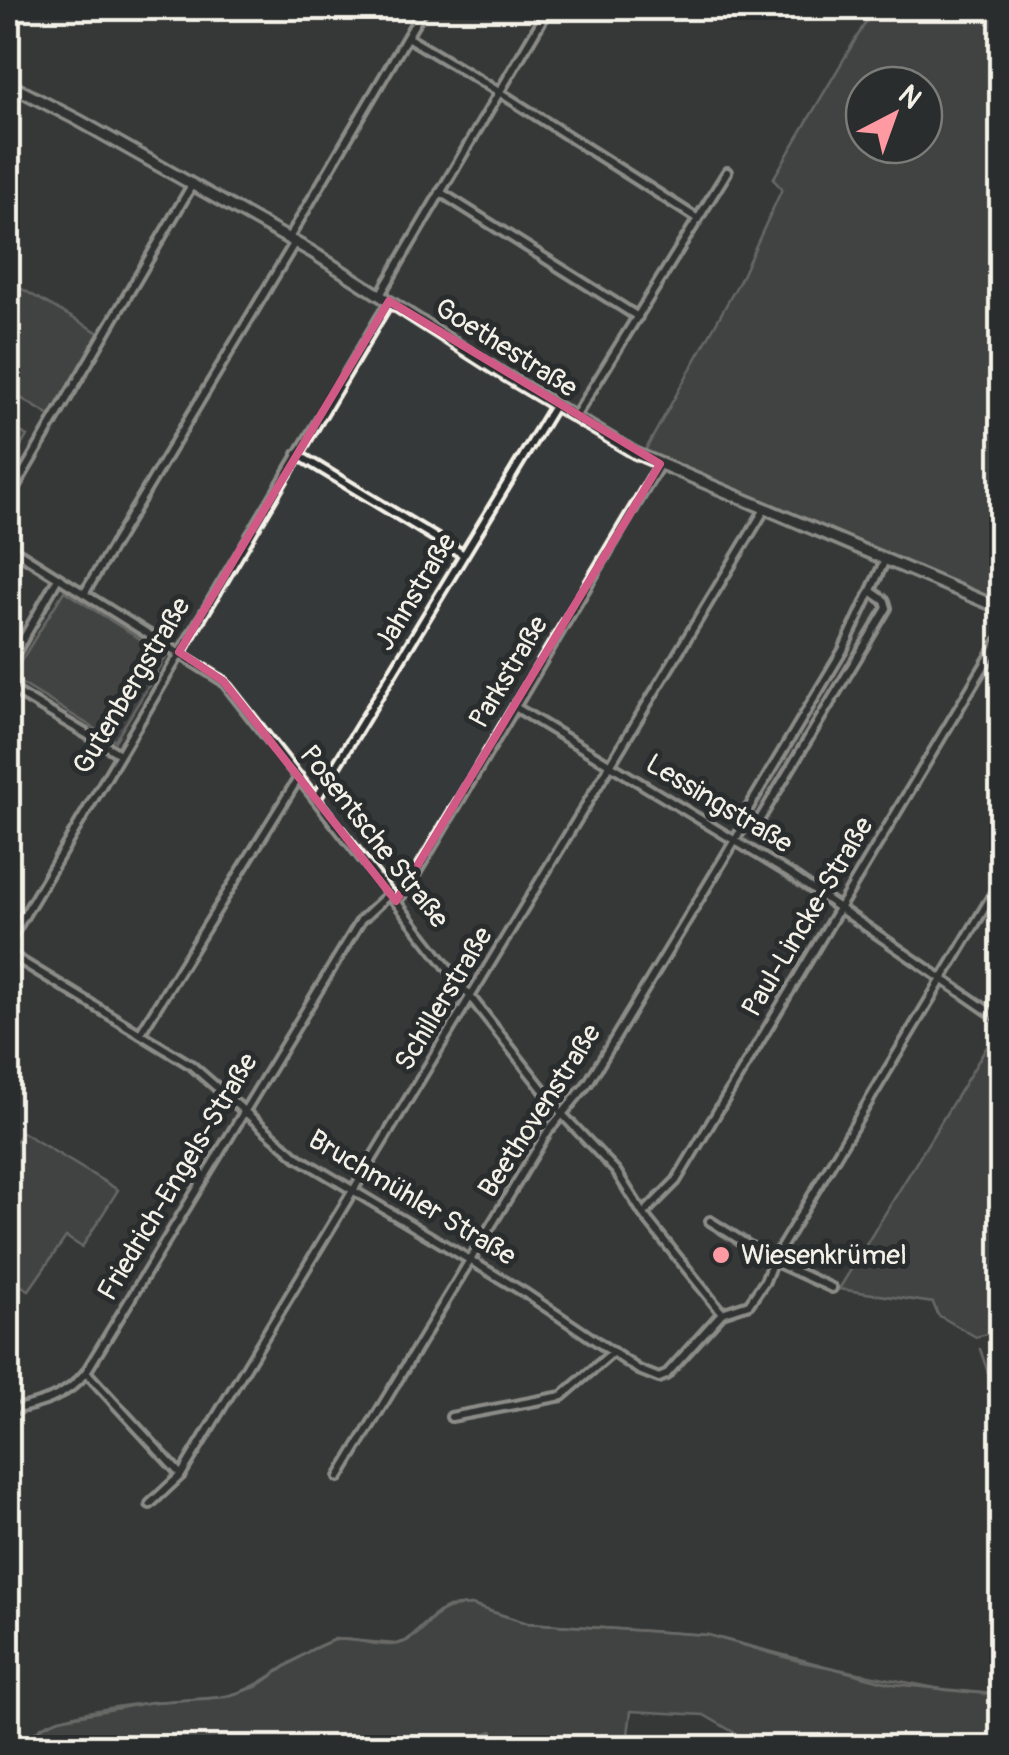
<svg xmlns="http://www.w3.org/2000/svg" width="1009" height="1755" viewBox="0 0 1009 1755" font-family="Pangolin,sans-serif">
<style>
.green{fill:#4e514f;stroke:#a1a19c;stroke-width:2.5;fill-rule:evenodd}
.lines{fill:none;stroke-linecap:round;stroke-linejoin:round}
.stream{stroke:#a8a7a1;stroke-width:2.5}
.minor-casing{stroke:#f4f1e8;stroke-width:14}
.tertiary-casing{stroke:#f4f1e8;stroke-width:16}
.minor{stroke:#2a2d2e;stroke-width:6}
.tertiary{stroke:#2a2d2e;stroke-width:9}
.marked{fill:none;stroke:#d15985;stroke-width:8;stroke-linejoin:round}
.poi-dot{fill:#ff9aa2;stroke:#2a2d2e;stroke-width:4}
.labels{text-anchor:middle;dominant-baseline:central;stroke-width:10;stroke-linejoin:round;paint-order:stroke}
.street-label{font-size:28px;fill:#f4f1e8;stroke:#2a2d2e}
.poi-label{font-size:28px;fill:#f4f1e8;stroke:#2a2d2e;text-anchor:start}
</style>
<rect width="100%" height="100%" fill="#363939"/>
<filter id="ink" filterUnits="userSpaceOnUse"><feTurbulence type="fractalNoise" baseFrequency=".01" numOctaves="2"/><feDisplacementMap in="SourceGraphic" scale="20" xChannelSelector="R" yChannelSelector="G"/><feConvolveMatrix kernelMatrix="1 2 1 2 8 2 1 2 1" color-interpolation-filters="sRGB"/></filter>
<g filter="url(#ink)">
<path class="green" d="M874 8H1001V603L645 451 740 280 782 189 773 179ZM864 85H924V145H864Z
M8 281 99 333 50 416 8 390Z
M8 424 27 436 8 468Z
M64 591 167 656 115 741 11 677Z
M1001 993V1336L991 1333 976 1337 938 1315 933 1303 839 1289 999 1027 994 1005Z
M22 1132 118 1190 82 1247 66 1237 29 1290 18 1284 8 1286V1152Z
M471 1605 527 1623 708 1635 802 1662 946 1690 1001 1695V1747H759L704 1715 631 1711 628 1735 617 1747H549L540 1739 507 1744 497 1741 492 1731 447 1748 18 1747C28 1739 37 1729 48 1724 74 1711 139 1703 169 1701 189 1699 211 1700 230 1695 268 1685 294 1654 331 1641 354 1634 385 1653 407 1641 438 1623 427 1608 471 1605Z"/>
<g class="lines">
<path class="stream" d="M980 1349 1002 1413
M18 1748 43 1726 59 1719 152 1702 225 1697 256 1687 309 1651 335 1639 396 1644 406 1641 438 1612 448 1607 471 1605 527 1623 708 1635 893 1684 1002 1695"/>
<defs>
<path id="minor" d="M407 37 499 92 698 219
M8 105 16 88
M440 192 638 317
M289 238 424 8
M380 295 549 8
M575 417 727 172
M297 454 464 555
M8 499 192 185
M8 546 223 681 563 1115 616 1171 643 1214 722 1313
M84 594 295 242
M8 666 58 578
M8 687 118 753
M515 707 790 874 994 1015
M316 799 554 406
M746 822 760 819 887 608 885 601 871 591
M396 901 406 890 660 464
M8 943 389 302
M8 953 191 1065 297 1157 525 1293 639 1370 659 1378 666 1375 722 1313 749 1304 765 1281 773 1261 1002 879
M140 1034 299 777
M643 1214 676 1181 1002 636
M710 1221 773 1261 832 1288
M86 1372 181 1475
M8 1411C39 1404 66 1398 86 1372L361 920 390 893
M451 1417 562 1396 613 1352
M339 1477 548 1131 588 1083 746 822 745 814 843 650 885 560
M150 1504 181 1475 765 509"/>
<path id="tertiary" d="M8 84 78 120 312 252 501 373 635 453 1002 609"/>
</defs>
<use href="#minor" class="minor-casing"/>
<use href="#tertiary" class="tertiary-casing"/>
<use href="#minor" class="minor"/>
<use href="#tertiary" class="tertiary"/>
</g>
</g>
<path d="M0 0H1009V1755H0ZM389 301 660 464 396 901 223 681 179 652Z" fill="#363939" fill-opacity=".55" fill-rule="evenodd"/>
<path class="marked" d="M389 301 660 464 396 901 223 681 179 652Z"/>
<circle class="poi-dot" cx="721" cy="1255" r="10"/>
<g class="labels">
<g class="street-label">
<text transform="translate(506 348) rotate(32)">Goethestraße</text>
<text transform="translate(416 592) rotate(-59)">Jahnstraße</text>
<text transform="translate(509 672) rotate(-59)">Parkstraße</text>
<text transform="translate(132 686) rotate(-59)">Gutenbergstraße</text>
<text transform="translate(719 804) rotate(31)">Lessingstraße</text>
<text transform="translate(374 837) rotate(52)">Posentsche Straße</text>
<text transform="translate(808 917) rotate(-59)">Paul-Lincke-Straße</text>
<text transform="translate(444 999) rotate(-59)">Schillerstraße</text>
<text transform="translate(540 1111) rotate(-57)">Beethovenstraße</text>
<text transform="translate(178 1177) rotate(-59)">Friedrich-Engels-Straße</text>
<text transform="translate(412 1198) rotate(31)">Bruchmühler Straße</text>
</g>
<g class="poi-label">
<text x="741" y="1255">Wiesenkrümel</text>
</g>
</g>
<rect width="1009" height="1755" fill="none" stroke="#2a2d2e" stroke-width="40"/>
<rect x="20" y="20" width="969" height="1715" fill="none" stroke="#f4f1e8" stroke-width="4" filter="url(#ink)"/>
<g transform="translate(894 115) rotate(41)"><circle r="48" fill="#2a2d2e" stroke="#7b7b78" stroke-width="2.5"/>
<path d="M0-8L18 38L0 25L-18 38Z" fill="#ff9aa2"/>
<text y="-15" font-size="28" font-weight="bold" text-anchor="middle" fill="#f4f1e8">N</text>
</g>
</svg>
